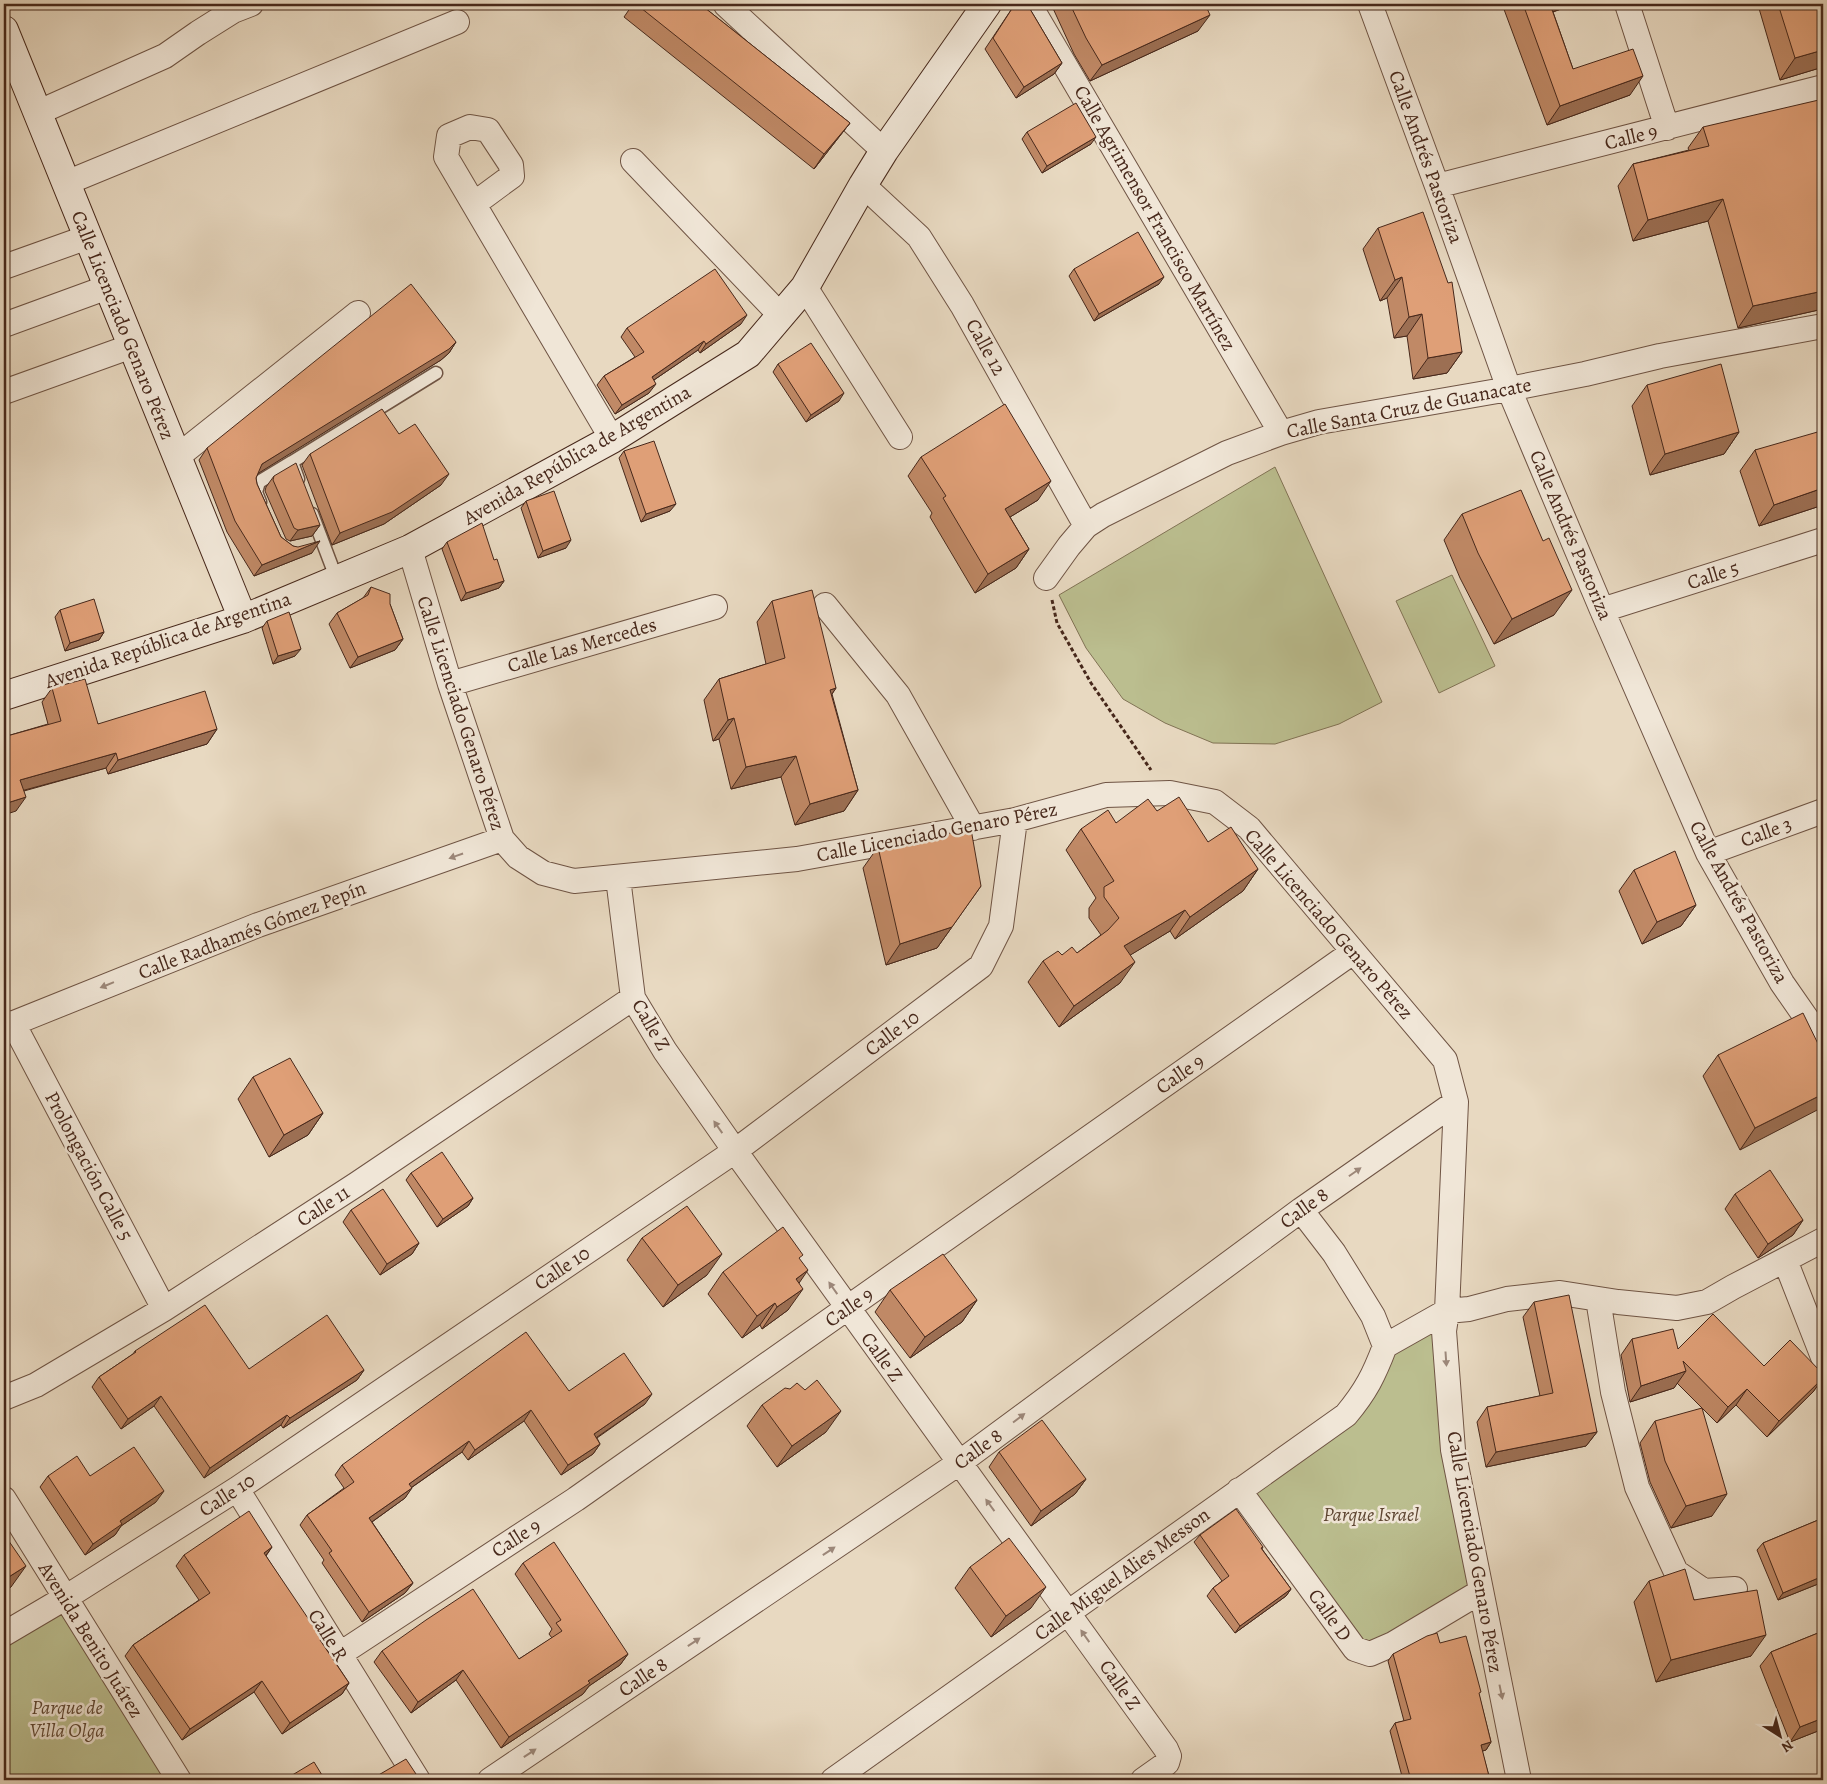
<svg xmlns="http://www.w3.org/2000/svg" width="1827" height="1784" viewBox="0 0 1827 1784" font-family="Alegreya,serif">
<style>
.green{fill:#bbbe8f;stroke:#817355}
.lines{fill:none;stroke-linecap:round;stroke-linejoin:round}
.lane-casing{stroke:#6f5444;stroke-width:15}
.street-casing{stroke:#6f5444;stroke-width:26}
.secondary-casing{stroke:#47281b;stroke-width:30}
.path{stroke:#47281b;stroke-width:3;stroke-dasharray:4 2.5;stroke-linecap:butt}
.lane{stroke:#f0e6d7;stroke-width:12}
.street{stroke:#f0e6d7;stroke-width:24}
.secondary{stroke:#f0e6d7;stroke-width:28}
.wall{fill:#c08966;stroke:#47281b}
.shaded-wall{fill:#9c6f53;stroke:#47281b}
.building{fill:#df9f77;stroke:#47281b}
.oneway{fill:#9c8779}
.labels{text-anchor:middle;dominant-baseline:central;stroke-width:5;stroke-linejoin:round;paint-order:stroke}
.street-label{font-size:20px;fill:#47281b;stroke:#f0e6d7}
.park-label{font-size:20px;font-style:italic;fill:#5e4632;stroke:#f0e6d7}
</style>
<rect width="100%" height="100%" fill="#e8d9c1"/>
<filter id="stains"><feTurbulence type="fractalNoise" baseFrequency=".004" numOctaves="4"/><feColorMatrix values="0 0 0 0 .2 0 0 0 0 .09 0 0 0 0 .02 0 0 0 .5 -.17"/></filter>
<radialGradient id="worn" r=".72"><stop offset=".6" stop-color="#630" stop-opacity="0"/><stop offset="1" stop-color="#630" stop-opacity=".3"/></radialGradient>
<path class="green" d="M1275 467 1382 702 1339 724 1275 744 1213 743 1165 723 1123 699 1086 648 1059 595Z
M1452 575 1495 666 1439 693 1396 601Z
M1447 1311 1480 1592 1370 1654 1239 1490 1346 1415 1385 1346Z
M65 1598 179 1780H4V1634Z"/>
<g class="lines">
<defs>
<path id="lane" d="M298 479 292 462 436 373
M260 502 256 492 259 482 292 462
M312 514 337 580"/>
<path id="street" d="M1029 4 1281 433
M1370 4 1437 186 1509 389 1602 610 1708 853 1782 983 1823 1042
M1627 4 1667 128
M726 5 884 151
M37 113 165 56 198 33 233 11 251 4
M633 161 781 316
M66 183 457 22
M863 185 919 237 962 305 1086 526
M1437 186 1823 87
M474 204 512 176 511 165 488 130 470 127 449 136 446 157 612 439
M4 267 88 237
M805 287 900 437
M4 325 108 287
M4 392 132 346
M177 457 358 313
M410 549 450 684 502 839 518 857 543 873 574 881 797 859 1015 820 1106 795 1170 793 1215 802 1249 828 1445 1060 1456 1102 1447 1311 1444 1331 1453 1450 1519 1780
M1046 578 1069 546 1086 526 1103 515 1227 453 1281 433 1319 422 1509 389 1585 374 1660 356 1823 326
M825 605 898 695 973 828
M1602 610 1823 540
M450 684 715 607
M1708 853 1823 811
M618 878 633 998 665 1051 735 1151 1166 1749 1169 1756 1167 1763 1143 1780
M13 1023 164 1309
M4 1027 258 925 502 839
M1301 1210 1334 1253 1373 1316 1385 1346
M1785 1260 1823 1357
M1598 1299 1613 1392 1637 1487 1676 1572 1704 1591 1735 1589
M1385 1346 1447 1311 1469 1309 1507 1299 1560 1293 1618 1302 1677 1308 1707 1302 1733 1287 1823 1240
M4 1398 36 1385 164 1309 357 1184 633 998
M237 1489 418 1780
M1239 1490 1355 1649 1370 1654 1393 1644 1480 1592
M4 1499 179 1780
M4 1634 65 1598 237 1489 735 1151 981 966 1001 926 1015 820
M340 1654 576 1499 1353 952
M490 1780 959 1463 1301 1210 1456 1102
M833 1780 1346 1415C1366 1391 1374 1375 1385 1346"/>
<path id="secondary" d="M4 30 243 619
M4 696 243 619 410 549 612 439 748 354 805 287 863 185 884 151 987 4"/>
</defs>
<use href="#lane" class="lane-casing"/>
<use href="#street" class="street-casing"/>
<use href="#secondary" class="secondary-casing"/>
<path class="path" d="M1052 600 1057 623 1091 683 1151 770"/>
<use href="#lane" class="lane"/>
<use href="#street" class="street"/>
<use href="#secondary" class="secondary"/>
</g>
<path class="wall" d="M633 4H700L850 123 839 137 814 169 624 17Z
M1015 4H1027L1062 63 1054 74 1016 98 985 49Z
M1051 4H1205L1198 31 1090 81 1074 54Z
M1502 4H1575L1553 12 1573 69 1630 95 1547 125Z
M1759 4H1823V67L1780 80 1758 5Z
M1703 127 1823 309 1738 328 1708 221 1633 241 1618 186 1633 164 1689 150 1688 148Z
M1027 132 1091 144 1042 173 1022 139Z
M1378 228 1462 352 1447 373 1413 379 1407 336 1394 338 1387 298 1380 301 1363 249Z
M1074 269 1159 284 1094 321 1069 276Z
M741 324 700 353 698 350 654 380 649 393 615 414 597 385 604 376 635 357 621 337 627 328Z
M456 342 449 353 441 360 258 473 256 478 257 484 281 537 293 546 312 553 254 576 227 532 199 460 207 448Z
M778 364 839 401 806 422 773 372Z
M1647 385 1739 432 1724 454 1650 475 1632 406Z
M399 434 441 485 384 524 332 545 302 465 310 454Z
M1823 440V501L1820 506 1759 526 1740 471 1755 450Z
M624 451 670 511 641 522 619 458Z
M921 457 1038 500 1010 517 1029 549 1016 568 975 593 930 517 932 513 908 476Z
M274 476 320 525 312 536 290 541 286 539 265 491 266 487Z
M526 501 566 548 538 558 521 508Z
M1462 514 1554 615 1494 644 1460 578 1444 540Z
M447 542 494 560 504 581 499 588 461 601 442 549Z
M371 587 390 604 403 639 395 650 350 668 329 624 337 613 363 598Z
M772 601 836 688 832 694 858 790 844 811 795 825 781 777 731 789 719 739 713 741 704 700 719 679 766 664 757 622Z
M60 610 104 632 99 640 65 651 55 617Z
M267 621 295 656 273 664 262 628Z
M52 688 98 724 217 729 207 744 108 774 106 768 24 791 16 811 7 736 48 724 42 702Z
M1157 811 1208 842 1258 869 1243 891 1175 939 1170 931 1130 955 1120 983 1059 1027 1028 982 1043 961 1062 955 1077 953 1101 935 1089 918V908L1096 898 1066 850 1081 829 1116 823Z
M878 847 981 886 937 948 886 965 863 868Z
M1634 870 1696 905 1681 926 1642 944 1619 891Z
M1823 880V889L1821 884Z
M1823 1054 1740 1150 1703 1076 1718 1055Z
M253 1077 323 1113 308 1135 269 1157 238 1099Z
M411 1173 473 1198 468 1206 437 1227 406 1180Z
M1735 1194 1803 1220 1793 1235 1758 1258 1725 1209Z
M351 1210 419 1243 412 1254 380 1275 343 1222Z
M642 1238 707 1275 663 1307 627 1260Z
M800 1260 799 1283 788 1310 762 1329 760 1325 742 1338 708 1294 723 1272Z
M890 1290 977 1300 962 1322 910 1358 875 1312Z
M1534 1302 1597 1432 1586 1446 1486 1467 1477 1422 1487 1407 1540 1396 1523 1317Z
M1632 1339 1764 1366 1823 1374V1378L1813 1392 1767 1437 1736 1405 1717 1423 1677 1383 1674 1388 1630 1402 1621 1355Z
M135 1351 249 1369 364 1370 357 1380 283 1428 281 1425 204 1478 154 1406 121 1429 92 1387 99 1377 133 1354Z
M569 1391 645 1404 597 1438 600 1444 593 1454 561 1475 524 1421 468 1460 462 1452 411 1488 405 1498 372 1522 413 1583 405 1593 362 1622 322 1563 324 1560 300 1525 307 1515 344 1488 335 1475 342 1465Z
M762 1405 826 1432 777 1467 747 1426Z
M1655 1421 1712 1516 1671 1528 1650 1482 1640 1443Z
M999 1452 1086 1479 1075 1494 1031 1526 989 1467Z
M48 1476H90L156 1502 121 1526 115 1535 85 1555 40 1487Z
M1823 1518V1582L1778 1600 1757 1550 1763 1543Z
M1200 1535 1263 1547 1262 1549 1291 1589 1286 1596 1235 1633 1207 1596 1213 1588 1222 1581 1194 1542Z
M272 1547 266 1556 321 1641 349 1683 342 1694 282 1734 254 1692 182 1740 125 1656 133 1645 199 1600 176 1566 184 1555Z
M523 1563 628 1654 620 1665 589 1686 583 1694 501 1748 456 1680 411 1713 374 1662 382 1651 519 1659 552 1638 549 1634 552 1629 515 1574Z
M970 1567 1031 1608 991 1637 955 1588Z
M1649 1581 1751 1656 1656 1682 1634 1602Z
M1823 1631V1729L1790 1742 1760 1666 1771 1652Z
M1440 1643 1479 1695 1491 1742 1486 1750 1482 1751 1490 1780H1403L1390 1731 1395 1723 1404 1721 1388 1661 1393 1654Z"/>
<path class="shaded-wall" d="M1545 4H1575L1535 18Z
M1210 15 1198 31 1090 81 1102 65Z
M1823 50V67L1780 80 1795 58Z
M1062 63 1054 74 1016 98 1024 87Z
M1643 76 1630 95 1547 125 1560 106Z
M850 123 839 137 814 169 824 154Z
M1096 137 1091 144 1042 173 1047 166Z
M1723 199 1708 221 1633 241 1648 220Z
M1164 277 1159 284 1094 321 1099 314Z
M1402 277 1387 298 1380 301 1395 280Z
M1823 291V309L1738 328 1753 306Z
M1422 314 1407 336 1394 338 1409 317Z
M747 315 741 324 700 353 706 344Z
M704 341 698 350 645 386 652 377Z
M456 342 449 353 441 360 254 476 262 464Z
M1462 352 1447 373 1413 379 1428 358Z
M656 384 649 393 615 414 622 405Z
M844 393 839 401 806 422 811 415Z
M1739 432 1724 454 1650 475 1665 454Z
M449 474 441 485 384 524 332 545 340 533Z
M1051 481 1038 500 992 528 1005 509Z
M1823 488V501L1820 506 1759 526 1774 505Z
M676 504 670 511 641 522 646 514Z
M320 525 312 536 290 541 298 530Z
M571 540 566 548 538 558 543 551Z
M320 541 312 553 254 576 262 565Z
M1029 549 1016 568 975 593 988 574Z
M504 581 499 588 461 601 466 593Z
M1572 590 1554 615 1494 644 1512 619Z
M104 632 99 640 65 651 70 643Z
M403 639 395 650 350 668 358 657Z
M301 649 295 656 273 664 278 656Z
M836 688 821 710 830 690Z
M734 718 719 739 713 741 728 720Z
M217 729 207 744 108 774 118 760Z
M116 753 106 768 10 794 20 780Z
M796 756 781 777 731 789 746 767Z
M858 790 844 811 795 825 810 804Z
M26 797 16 811 4 815V804Z
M1258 869 1243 891 1175 939 1190 917Z
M1696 905 1681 926 1642 944 1657 922Z
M1185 910 1170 931 1109 968 1124 946Z
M952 927 937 948 886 965 900 944Z
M1135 962 1120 983 1059 1027 1074 1006Z
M1823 1094V1107L1740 1150 1755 1128Z
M323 1113 308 1135 269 1157 284 1135Z
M473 1198 468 1206 437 1227 443 1219Z
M1803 1220 1793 1235 1758 1258 1768 1244Z
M419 1243 412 1254 380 1275 387 1264Z
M722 1254 707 1275 663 1307 678 1285Z
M808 1270 793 1292 796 1279Z
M803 1289 788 1310 762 1329 777 1307Z
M977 1300 962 1322 910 1358 925 1337Z
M775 1303 760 1325 742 1338 757 1316Z
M364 1370 357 1380 283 1428 290 1418Z
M1686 1371 1674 1388 1630 1402 1641 1386Z
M1823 1378 1813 1392 1767 1437 1779 1421Z
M1747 1389 1736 1405 1717 1423 1728 1407Z
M652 1394 645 1404 587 1444 594 1434Z
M161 1396 154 1406 121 1429 128 1419Z
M531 1410 524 1421 468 1460 475 1450Z
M841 1411 826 1432 777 1467 792 1446Z
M287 1415 281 1425 204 1478 210 1468Z
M1597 1432 1586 1446 1486 1467 1496 1452Z
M469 1441 462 1452 402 1494 409 1484Z
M600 1444 593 1454 561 1475 568 1465Z
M1086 1479 1075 1494 1031 1526 1041 1511Z
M412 1488 405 1498 362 1529 369 1518Z
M164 1491 156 1502 121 1526 115 1535 85 1555 93 1544 120 1521Z
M1727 1494 1712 1516 1671 1528 1686 1506Z
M272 1547 264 1558V1553Z
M26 1566 11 1587 4 1592V1580Z
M1823 1576V1582L1778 1600 1783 1593Z
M413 1583 405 1593 362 1622 369 1612Z
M1046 1587 1031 1608 991 1637 1006 1616Z
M1291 1589 1286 1596 1235 1633 1240 1626Z
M1766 1635 1751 1656 1656 1682 1671 1660Z
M628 1654 620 1665 589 1686 583 1694 501 1748 509 1737 588 1681Z
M463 1670 456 1680 411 1713 418 1702Z
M262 1681 254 1692 182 1740 190 1729Z
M349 1683 342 1694 282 1734 290 1723Z
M1823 1718V1729L1790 1742 1800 1727Z
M1491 1742 1486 1750 1476 1753 1481 1745Z"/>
<path class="building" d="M636 4H700L850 123 824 154Z
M1015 4H1027L1062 63 1024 87 993 38Z
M1070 4H1205L1210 15 1102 65 1086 38Z
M1523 4H1550L1573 69 1633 49 1643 76 1560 106Z
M1778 4H1823V50L1795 58Z
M1823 99V291L1753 306 1723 199 1648 220 1633 164 1709 146 1703 127Z
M1076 103 1096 137 1047 166 1027 132Z
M1423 212 1448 283 1452 282 1462 352 1428 358 1422 314 1409 317 1402 277 1395 280 1378 228Z
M1138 232 1164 277 1099 314 1074 269Z
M715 269 747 315 706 344 704 341 652 377 656 384 622 405 604 376 644 352 627 328Z
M411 284 456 342 449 349 262 464 256 478 257 484 281 537 293 546 298 547 320 541 262 565 235 521 207 448Z
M811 343 844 393 811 415 778 364Z
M1721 364 1739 432 1665 454 1647 385Z
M1005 404 1051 481 1005 509 1029 549 988 574 943 498 946 496 921 457Z
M382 409 399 434 415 424 449 474 392 512 340 533 310 454Z
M1821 431 1823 440V488L1774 505 1755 450Z
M654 441 676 504 646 514 624 451Z
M296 463 320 525 298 530 294 528 273 480 274 476Z
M1521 490 1543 541 1549 538 1572 590 1512 619 1478 553 1462 514Z
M554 491 571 540 543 551 526 501Z
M482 523 494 560 497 559 504 581 466 593 447 542Z
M371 587 390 594V604L403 639 358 657 337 613 368 595Z
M812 590 836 688 830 690 858 790 810 804 796 756 746 767 734 718 728 720 719 679 785 658 772 601Z
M94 599 104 632 70 643 60 610Z
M289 612 301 649 278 656 267 621Z
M85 679 98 724 205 691 217 729 118 760 116 753 20 780 26 797 4 804V734L6 733 7 736 61 721 52 688Z
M1179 797 1208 842 1231 827 1258 869 1190 917 1185 910 1124 946 1135 962 1074 1006 1043 961 1058 951 1062 955 1072 947 1077 953 1108 930 1119 918 1104 897V887L1114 881 1081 829 1108 810 1116 823 1148 799 1157 811Z
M971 829 981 886 952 927 900 944 878 847Z
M1675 851 1696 905 1657 922 1634 870Z
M1803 1013 1823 1054V1094L1755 1128 1718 1055Z
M290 1058 323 1113 284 1135 253 1077Z
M442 1152 473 1198 443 1219 411 1173Z
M1770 1170 1803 1220 1768 1244 1735 1194Z
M383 1189 419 1243 387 1264 351 1210Z
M687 1206 722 1254 678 1285 642 1238Z
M783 1227 803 1255 799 1258 808 1270 796 1279 803 1289 777 1307 775 1303 757 1316 723 1272Z
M943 1254 977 1300 925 1337 890 1290Z
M1569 1295 1597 1432 1496 1452 1487 1407 1553 1393 1534 1302Z
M205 1305 249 1369 327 1315 364 1370 290 1418 287 1415 210 1468 161 1396 128 1419 99 1377 136 1352 135 1351Z
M1713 1314 1764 1366 1790 1340 1823 1374V1378L1779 1421 1747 1389 1728 1407 1683 1361 1686 1371 1641 1386 1632 1339 1673 1329 1678 1349Z
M526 1332 569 1391 624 1353 652 1394 594 1434 600 1444 568 1465 531 1410 475 1450 469 1441 409 1484 412 1488 369 1518 413 1583 369 1612 329 1553 332 1551 307 1515 354 1482 342 1465Z
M817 1380 841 1411 792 1446 762 1405 785 1388 790 1389 797 1383 805 1390Z
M1702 1408 1727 1494 1686 1506 1665 1461 1655 1421Z
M1042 1420 1086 1479 1041 1511 999 1452Z
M134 1447 164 1491 120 1521 122 1524 93 1544 48 1476 77 1456 90 1476Z
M1236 1509 1263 1547 1261 1548 1291 1589 1240 1626 1213 1588 1229 1576 1200 1535Z
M249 1511 272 1547 264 1553 322 1639 320 1640 349 1683 290 1723 262 1681 190 1729 133 1645 210 1593 184 1555Z
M1823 1518V1576L1783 1593 1763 1543Z
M4 1534 26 1566 4 1580Z
M1009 1538 1046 1587 1006 1616 970 1567Z
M554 1542 628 1654 588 1681 590 1683 509 1737 463 1670 418 1702 382 1651 426 1620 473 1589 519 1659 562 1631 556 1623 561 1620 523 1563Z
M1685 1569 1694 1600 1757 1590 1766 1635 1671 1660 1649 1581Z
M1823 1631V1718L1800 1727 1771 1652Z
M1437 1633 1440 1643 1466 1636 1481 1692 1479 1693 1491 1742 1481 1745 1490 1780H1411L1395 1723 1411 1719 1393 1654 1427 1636Z
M406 1759 420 1780H370Z
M314 1762 325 1780H284Z"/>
<defs><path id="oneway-solid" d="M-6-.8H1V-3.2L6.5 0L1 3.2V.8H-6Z" transform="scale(1.25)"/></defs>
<g class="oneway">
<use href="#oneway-solid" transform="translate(456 856) rotate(161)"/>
<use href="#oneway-solid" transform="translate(107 985) rotate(158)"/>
<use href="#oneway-solid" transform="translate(718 1127) rotate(-125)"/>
<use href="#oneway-solid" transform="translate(1355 1172) rotate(-35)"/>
<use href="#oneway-solid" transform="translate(833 1288) rotate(-125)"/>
<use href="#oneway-solid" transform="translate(1446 1359) rotate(86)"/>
<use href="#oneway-solid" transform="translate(1019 1418) rotate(-37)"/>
<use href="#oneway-solid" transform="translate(990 1505) rotate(-126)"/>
<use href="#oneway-solid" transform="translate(829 1551) rotate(-34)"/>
<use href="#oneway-solid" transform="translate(1085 1636) rotate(-125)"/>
<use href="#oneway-solid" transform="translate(694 1642) rotate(-34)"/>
<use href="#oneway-solid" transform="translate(1501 1692) rotate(78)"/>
<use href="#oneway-solid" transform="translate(530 1753) rotate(-34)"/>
</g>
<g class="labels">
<g class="street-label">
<text transform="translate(1631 137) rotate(-14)">Calle 9</text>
<text transform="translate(1426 157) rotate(70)">Calle Andrés Pastoriza</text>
<text transform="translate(1155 218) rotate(60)">Calle Agrimensor Francisco Martínez</text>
<text transform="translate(123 325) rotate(68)">Calle Licenciado Genaro Pérez</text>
<text transform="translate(986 347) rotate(61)">Calle 12</text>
<text transform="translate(1409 408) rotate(-11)">Calle Santa Cruz de Guanacate</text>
<text transform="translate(577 455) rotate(-30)">Avenida República de Argentina</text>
<text transform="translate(1571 535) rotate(67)">Calle Andrés Pastoriza</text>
<text transform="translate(1713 575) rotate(-18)">Calle 5</text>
<text transform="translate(168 640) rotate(-19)">Avenida República de Argentina</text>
<text transform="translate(582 645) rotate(-16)">Calle Las Mercedes</text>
<text transform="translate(461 713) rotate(72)">Calle Licenciado Genaro Pérez</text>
<text transform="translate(937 832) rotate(-11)">Calle Licenciado Genaro Pérez</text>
<text transform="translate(1766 832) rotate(-20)">Calle 3</text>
<text transform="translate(1739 902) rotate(61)">Calle Andrés Pastoriza</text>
<text transform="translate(1329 924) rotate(49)">Calle Licenciado Genaro Pérez</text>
<text transform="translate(252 930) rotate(-21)">Calle Radhamés Gómez Pepín</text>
<text transform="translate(651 1025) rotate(60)">Calle Z</text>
<text transform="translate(892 1033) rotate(-37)">Calle 10</text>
<text transform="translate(1180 1074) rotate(-35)">Calle 9</text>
<text transform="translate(89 1166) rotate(62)">Prolongación Calle 5</text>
<text transform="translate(323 1206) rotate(-33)">Calle 11</text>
<text transform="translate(1304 1208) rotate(-36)">Calle 8</text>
<text transform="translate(562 1268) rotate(-34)">Calle 10</text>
<text transform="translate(849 1307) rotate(-35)">Calle 9</text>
<text transform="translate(882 1357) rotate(54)">Calle Z</text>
<text transform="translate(978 1449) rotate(-36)">Calle 8</text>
<text transform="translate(227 1495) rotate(-33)">Calle 10</text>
<text transform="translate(516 1538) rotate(-33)">Calle 9</text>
<text transform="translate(1475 1552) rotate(80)">Calle Licenciado Genaro Pérez</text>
<text transform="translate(1122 1574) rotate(-36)">Calle Miguel Alies Messon</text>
<text transform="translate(1330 1615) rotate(54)">Calle D</text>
<text transform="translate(328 1635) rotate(58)">Calle R</text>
<text transform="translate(91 1640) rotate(58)">Avenida Benito Juárez</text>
<text transform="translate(643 1677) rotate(-34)">Calle 8</text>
<text transform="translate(1120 1685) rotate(55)">Calle Z</text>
</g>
<g class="park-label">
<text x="1371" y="1514">Parque Israel</text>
<text x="67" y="1707">Parque de<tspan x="67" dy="23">Villa Olga</tspan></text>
</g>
</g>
<rect width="1827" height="1784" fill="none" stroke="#e8d9c1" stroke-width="20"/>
<rect x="5" y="5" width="1817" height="1774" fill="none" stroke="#47281b" stroke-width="2.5"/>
<rect x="10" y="10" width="1807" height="1764" fill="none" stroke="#47281b"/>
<g transform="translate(1780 1736) rotate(144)" stroke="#f0e6d7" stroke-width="4" paint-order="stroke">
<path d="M0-4L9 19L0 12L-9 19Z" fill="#47281b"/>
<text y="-8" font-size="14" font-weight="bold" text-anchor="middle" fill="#47281b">N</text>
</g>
<rect width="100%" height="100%" filter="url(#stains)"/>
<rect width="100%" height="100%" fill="url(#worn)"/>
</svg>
